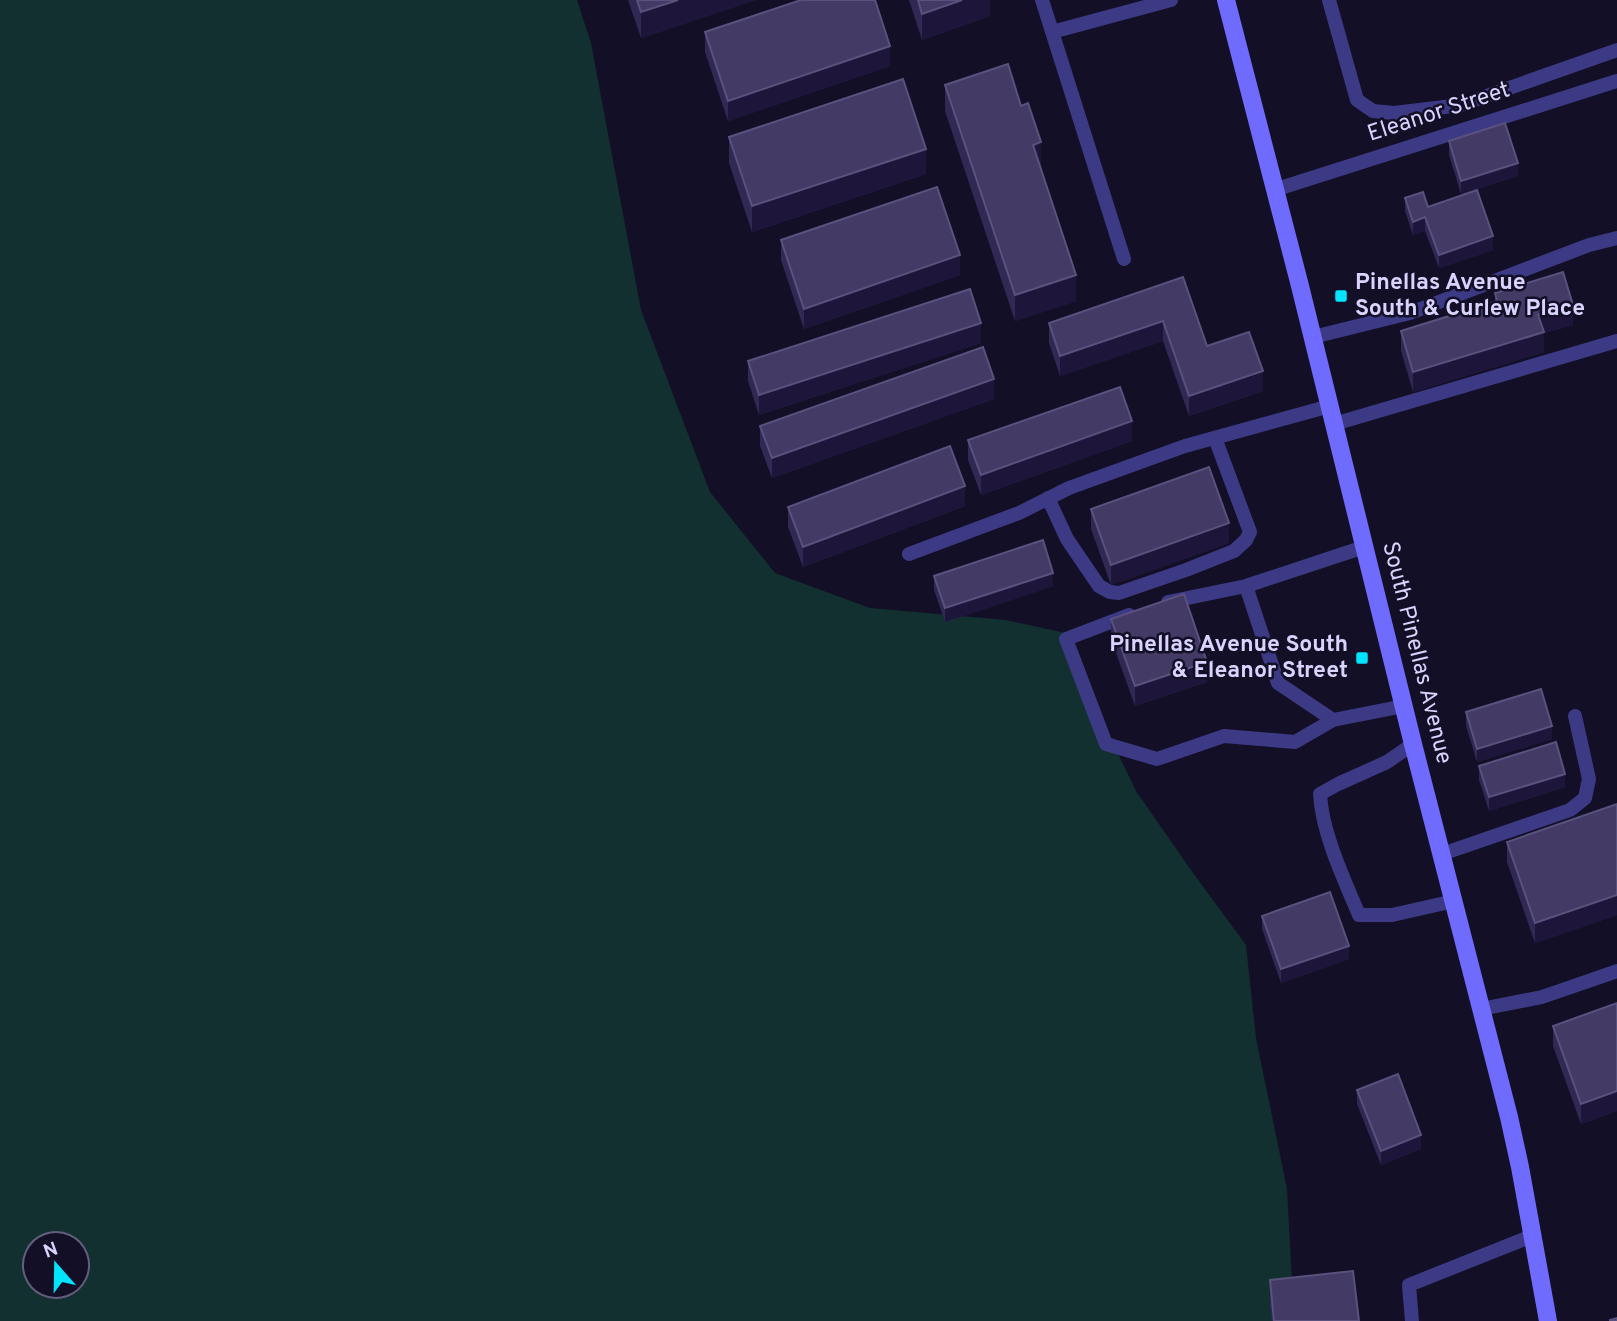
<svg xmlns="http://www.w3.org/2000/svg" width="1617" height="1321" viewBox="0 0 1617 1321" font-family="Overpass,sans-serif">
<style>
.green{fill:#12302f;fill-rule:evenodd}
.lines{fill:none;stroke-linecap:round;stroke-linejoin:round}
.lane{stroke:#3d3a85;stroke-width:14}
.secondary{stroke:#6f6bff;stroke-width:18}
.wall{fill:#312854}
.shaded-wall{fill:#1d163a}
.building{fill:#433a66;stroke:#5a527e;stroke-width:2}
.poi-dot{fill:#00e5ff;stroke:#130f26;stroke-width:2.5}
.labels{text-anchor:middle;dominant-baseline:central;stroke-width:5;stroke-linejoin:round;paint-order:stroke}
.street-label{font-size:23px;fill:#d9d4ff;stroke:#130f26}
.poi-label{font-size:23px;font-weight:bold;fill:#d9d4ff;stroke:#130f26;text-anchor:start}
</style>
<rect width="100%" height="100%" fill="#130f26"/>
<path class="green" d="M0 0H577L591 43 641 310 710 492 775 573 870 608 1006 620 1070 634 1099 714 1136 791 1193 873 1246 945 1256 1038 1287 1189 1294 1318 1284 1321H0ZM35 1244H77V1286H35Z"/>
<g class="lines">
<path class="lane" d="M1042 0 1124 259
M1329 0 1357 100 1373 111 1394 113 1461 105 1617 50
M1052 32 1171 0
M1274 190 1617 81
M1313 337 1410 313 1589 245 1617 238
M1334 424 1617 341
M1048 498 1067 539 1099 586 1110 592 1119 593 1186 570 1234 551 1246 540 1250 532 1215 438
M1364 547 1246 586 1278 683 1333 720 1404 706
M909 554 1019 513 1069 488 1185 446 1330 406
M1168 602 1246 586
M1129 615 1066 639 1106 744 1157 759 1224 736 1295 742 1333 720
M1413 744 1387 762 1338 784 1320 794C1322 833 1344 879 1359 915H1392L1454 901
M1442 854 1570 810 1585 798 1589 779 1575 716
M1481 1009 1542 997 1617 971
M1412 1321 1409 1285 1532 1236"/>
<path class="secondary" d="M1226 0 1300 286 1413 744 1509 1117 1520 1167 1548 1321"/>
</g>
<path class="wall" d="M628 0H755L641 38Z
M909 0H990V16L922 40Z
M705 32 890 66 728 121 705 52Z
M945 85 1041 168 1076 301 1015 321 945 111Z
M729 137 926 174 752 232 729 163Z
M1449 141 1518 176 1461 194 1449 155Z
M1405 198 1428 207 1493 250 1439 268 1425 231 1413 235 1405 211Z
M781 240 960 275 804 329 781 260Z
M1183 277 1207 346 1263 391 1189 416 1163 341 1060 376 1049 343V323Z
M1495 293 1573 325 1544 333V352L1413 392 1401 351V331L1495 302Z
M981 343 759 415 748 381V361Z
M994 399 772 478 760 446V426Z
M968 440 1132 441 981 495 968 460Z
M965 506 803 567 788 527V507Z
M1091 509 1229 543 1111 585 1091 529Z
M934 576 1053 586 945 622 934 590Z
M1111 619 1207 682 1135 706 1111 639Z
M1466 712 1552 739 1477 762 1466 726Z
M1479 766 1565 787 1489 811 1479 780Z
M1617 804V915L1535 943 1507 862V842Z
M1262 916 1349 959 1281 983 1262 929Z
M1617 1003V1111L1581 1124 1553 1046V1026Z
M1357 1090 1421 1149 1381 1165 1357 1104Z
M1270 1280 1359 1321H1272L1270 1306Z"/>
<path class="shaded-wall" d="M678 0H755L641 38V12Z
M962 0H990V16L922 40V14Z
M890 46V66L728 121V101Z
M1041 142V168L1033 145Z
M926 149V174L752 232V206Z
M1518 163V176L1461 194V181Z
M1425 217V231L1413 235V222Z
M1493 236V250L1439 268V255Z
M960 255V275L804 329V309Z
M1076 275V301L1015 321V295Z
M1573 305V325L1544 333V352L1413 392V372L1538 315Z
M1163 321V341L1060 376V356Z
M981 323V343L759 415V395Z
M1263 371V391L1189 416V396Z
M994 379V399L772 478V458Z
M1132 421V441L981 495V475Z
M965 486V506L803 567V547Z
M1229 523V543L1111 585V565Z
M1053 573V586L945 622V608Z
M1207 662V682L1135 706V686Z
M1552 726V739L1477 762V749Z
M1565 774V787L1489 811V797Z
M1617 895V915L1535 943V923Z
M1349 946V959L1281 983V969Z
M1617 1091V1111L1581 1124V1104Z
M1421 1135V1149L1381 1165V1151Z"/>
<path class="building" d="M637 0H678L641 12Z
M801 0H875L890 46 728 101 705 32Z
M918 0H962L922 14Z
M1008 64 1021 106 1028 103 1041 142 1033 145 1076 275 1015 295 945 85Z
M903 79 926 149 752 206 729 137Z
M1505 123 1518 163 1461 181 1449 141Z
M937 187 960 255 804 309 781 240Z
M1477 190 1493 236 1439 255 1425 217 1413 222 1405 198 1423 192 1428 207Z
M1563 272 1573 305 1538 315 1544 332 1413 372 1401 331 1497 301 1495 293Z
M1183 277 1207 346 1249 332 1263 371 1189 396 1163 321 1060 356 1049 323Z
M970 289 981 323 759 395 748 361Z
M983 347 994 379 772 458 760 426Z
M1120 387 1132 421 981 475 968 440Z
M950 446 965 486 803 547 788 507Z
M1209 467 1229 523 1111 565 1091 509Z
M1043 540 1053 573 945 608 934 576Z
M1184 594 1207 662 1135 686 1111 619Z
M1541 689 1552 726 1477 749 1466 712Z
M1556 742 1565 774 1489 797 1479 766Z
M1617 804V895L1535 923 1507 842Z
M1330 892 1349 946 1281 969 1262 916Z
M1617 1003V1091L1581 1104 1553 1026Z
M1398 1074 1421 1135 1381 1151 1357 1090Z
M1353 1271 1359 1321H1274L1270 1280Z
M1617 1318V1321H1610V1320Z"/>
<g class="poi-dot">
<rect x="1334" y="289" width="14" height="14" rx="3.5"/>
<rect x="1355" y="651" width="14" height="14" rx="3.5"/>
</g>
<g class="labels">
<g class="street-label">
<text transform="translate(1439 113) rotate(-18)">Eleanor Street</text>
<text transform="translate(1416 653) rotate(76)">South Pinellas Avenue</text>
</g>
<g class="poi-label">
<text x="1355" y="283">Pinellas Avenue<tspan x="1355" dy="26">South &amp; Curlew Place</tspan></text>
<text x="1348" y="645" text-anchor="end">Pinellas Avenue South<tspan x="1348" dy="26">&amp; Eleanor Street</tspan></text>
</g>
</g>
<g transform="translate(56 1265) rotate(340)"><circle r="33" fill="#130f26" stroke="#625e7d" stroke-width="2"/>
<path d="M0-5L12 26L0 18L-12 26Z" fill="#00e5ff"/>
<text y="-10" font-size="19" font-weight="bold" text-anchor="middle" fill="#d9d4ff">N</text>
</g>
</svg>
